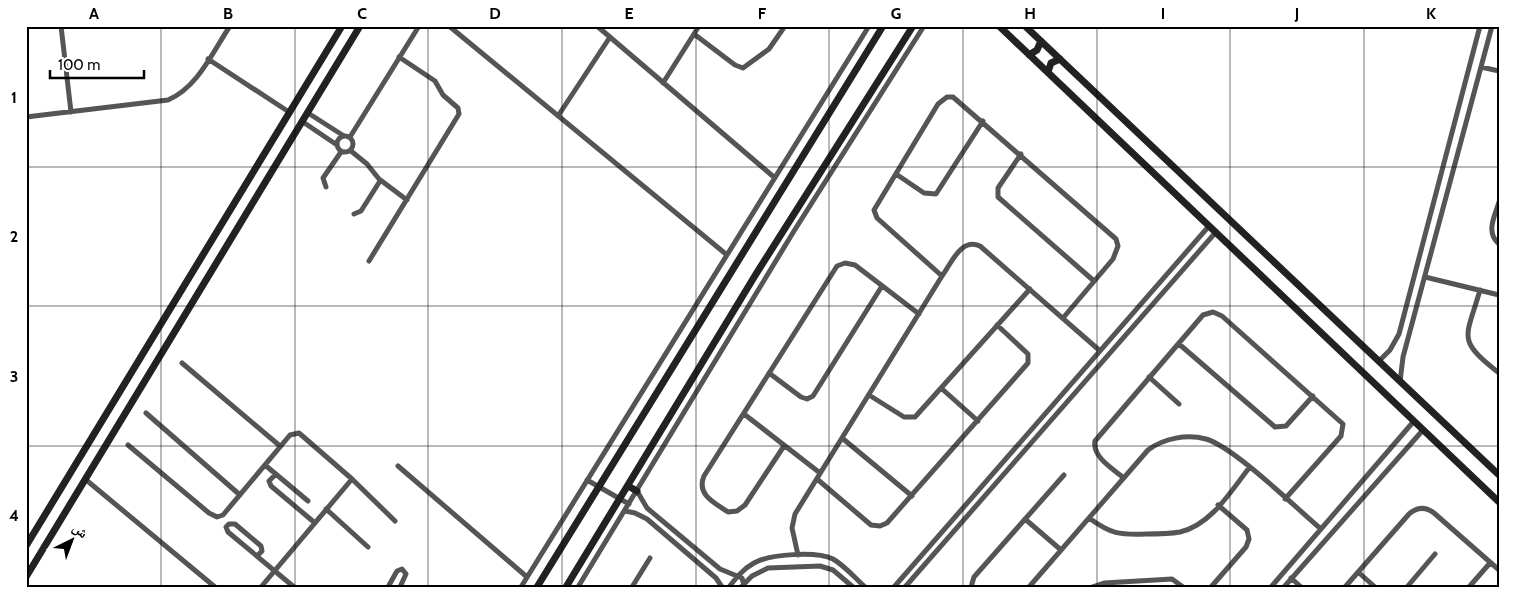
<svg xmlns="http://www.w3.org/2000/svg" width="1525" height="613" viewBox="0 0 1525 613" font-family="Cabin,'Noto Naskh Arabic',sans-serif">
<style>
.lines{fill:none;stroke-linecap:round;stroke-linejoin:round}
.street{stroke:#555;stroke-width:5}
.secondary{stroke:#222;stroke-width:7}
.grid{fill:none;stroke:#000;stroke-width:1;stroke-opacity:0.55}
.neatline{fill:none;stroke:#000;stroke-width:2}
.grid-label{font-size:16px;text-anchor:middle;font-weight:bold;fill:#000}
</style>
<rect width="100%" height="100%" fill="#fff"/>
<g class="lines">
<path class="street" d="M61 26 71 112
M449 26 727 255
M597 26 775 178
M694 34 735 65 743 68 769 49 785 26
M208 59 289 112
M1481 67 1499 71
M663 83 699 26
M308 113 344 136
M558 116 610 37
M26 117 168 100C198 87 212 53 230 26
M303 122 337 145
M337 144a8 8 0 1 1 16 0a8 8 0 1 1-16 0Z
M350 137 419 26
M351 151 367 164 379 179 407 200
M1021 154 998 188V197L1094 281
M896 174 924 193 936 194 983 121
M326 187 323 178 341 152
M1499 202C1495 216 1485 232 1499 244
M354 214 361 211 380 181
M369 261 459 114 458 108 443 95 435 81 399 57
M942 276 877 218 874 210 938 104 947 97H953L1116 239 1118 246 1113 259 1063 318
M1425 277 1499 295
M1480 290C1466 339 1456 339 1499 373
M1179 344 1275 427 1286 426 1313 396
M1379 361 1390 350 1399 334 1480 26
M182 363 280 446
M769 373 801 397 807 399 813 396 882 286
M1149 377 1179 404
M1400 382 1403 357 1492 26
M941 388 978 421
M869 395 904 417H915L1030 289
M146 413 240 495
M744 414 820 473
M842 438 912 496
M128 445 209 513 217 517 223 515 290 435 299 433 352 479 395 521
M784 446 745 505 737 511 728 512C715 503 696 495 704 476L837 266 845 263 855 265 919 314
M265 465 308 501
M398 466 527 577
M276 474 269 481 271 486 315 523
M1124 478C1113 469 1092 457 1095 441L1203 315 1213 312 1222 316 1343 424 1341 436 1285 499
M85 479 215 587
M817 479 871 525 880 526 887 523 1028 363V354L997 325
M587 480 629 504
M637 491 647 508 720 569 742 578 744 585
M326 509 368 547
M625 511 635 513 647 519 716 578 722 587
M1089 518C1111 534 1119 535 1146 534 1157 534 1169 534 1180 532 1211 525 1231 491 1249 468
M1025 519 1061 550
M798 555 792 528 795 514 942 276C951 264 961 237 980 246L1099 350
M257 556 262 551 261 546 235 524H229L226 527 228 532 294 587
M1358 572 1375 587
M1291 578 1301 587
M742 586 752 576 768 568 820 566 833 570 853 587
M261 587 352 479
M388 587 397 571 402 569 406 574 400 587
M521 587 869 26
M578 587 794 231 924 26
M632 587 650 558
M729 587C736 578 743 569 754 563 770 554 816 551 833 559 845 566 855 578 865 587
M894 587 1209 226
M905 587 1216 232
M971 587 974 577 1064 475
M1029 587 1148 450C1164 438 1187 434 1206 439 1234 447 1296 508 1321 529
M1092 587 1104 583 1172 579 1183 587
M1211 587 1246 547 1249 539 1247 530 1218 505
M1271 587 1414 421
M1284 587 1423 430
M1345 587 1409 514C1417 507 1425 506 1434 513L1499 570
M1407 587 1435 554
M1469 587 1490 563"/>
<path class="secondary" d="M999 26 1499 502
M1025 26 1499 475
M1029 55 1037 50 1041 41
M1048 72 1051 63 1060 59
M628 486 637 491
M26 546 342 26
M26 577 360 26
M537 587 883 26
M566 587 756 274 913 26"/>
</g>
<path class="grid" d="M161 26V587M295 26V587M428 26V587M562 26V587M696 26V587M829 26V587M963 26V587M1097 26V587M1230 26V587M1364 26V587M26 167H1499M26 306H1499M26 446H1499"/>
<rect width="1525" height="613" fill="none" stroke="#ffffff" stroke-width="55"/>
<g transform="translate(72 540) rotate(42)" stroke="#ffffff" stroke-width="4" paint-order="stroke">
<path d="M0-4L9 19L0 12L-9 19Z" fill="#000000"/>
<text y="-8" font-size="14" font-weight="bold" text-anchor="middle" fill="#000000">ش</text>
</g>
<path d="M50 70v8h94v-8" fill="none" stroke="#000000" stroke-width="2.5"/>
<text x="58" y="70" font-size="15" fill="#000000" stroke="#ffffff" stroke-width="4" paint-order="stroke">100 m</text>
<rect x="28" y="28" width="1470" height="558" class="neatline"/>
<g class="grid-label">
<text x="94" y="19">A</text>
<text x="228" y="19">B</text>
<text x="362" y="19">C</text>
<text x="495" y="19">D</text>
<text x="629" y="19">E</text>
<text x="762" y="19">F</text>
<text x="896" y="19">G</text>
<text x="1030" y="19">H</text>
<text x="1163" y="19">I</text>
<text x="1297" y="19">J</text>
<text x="1431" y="19">K</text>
<text x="14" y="103">1</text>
<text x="14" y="242">2</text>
<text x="14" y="382">3</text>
<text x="14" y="521">4</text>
</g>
</svg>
